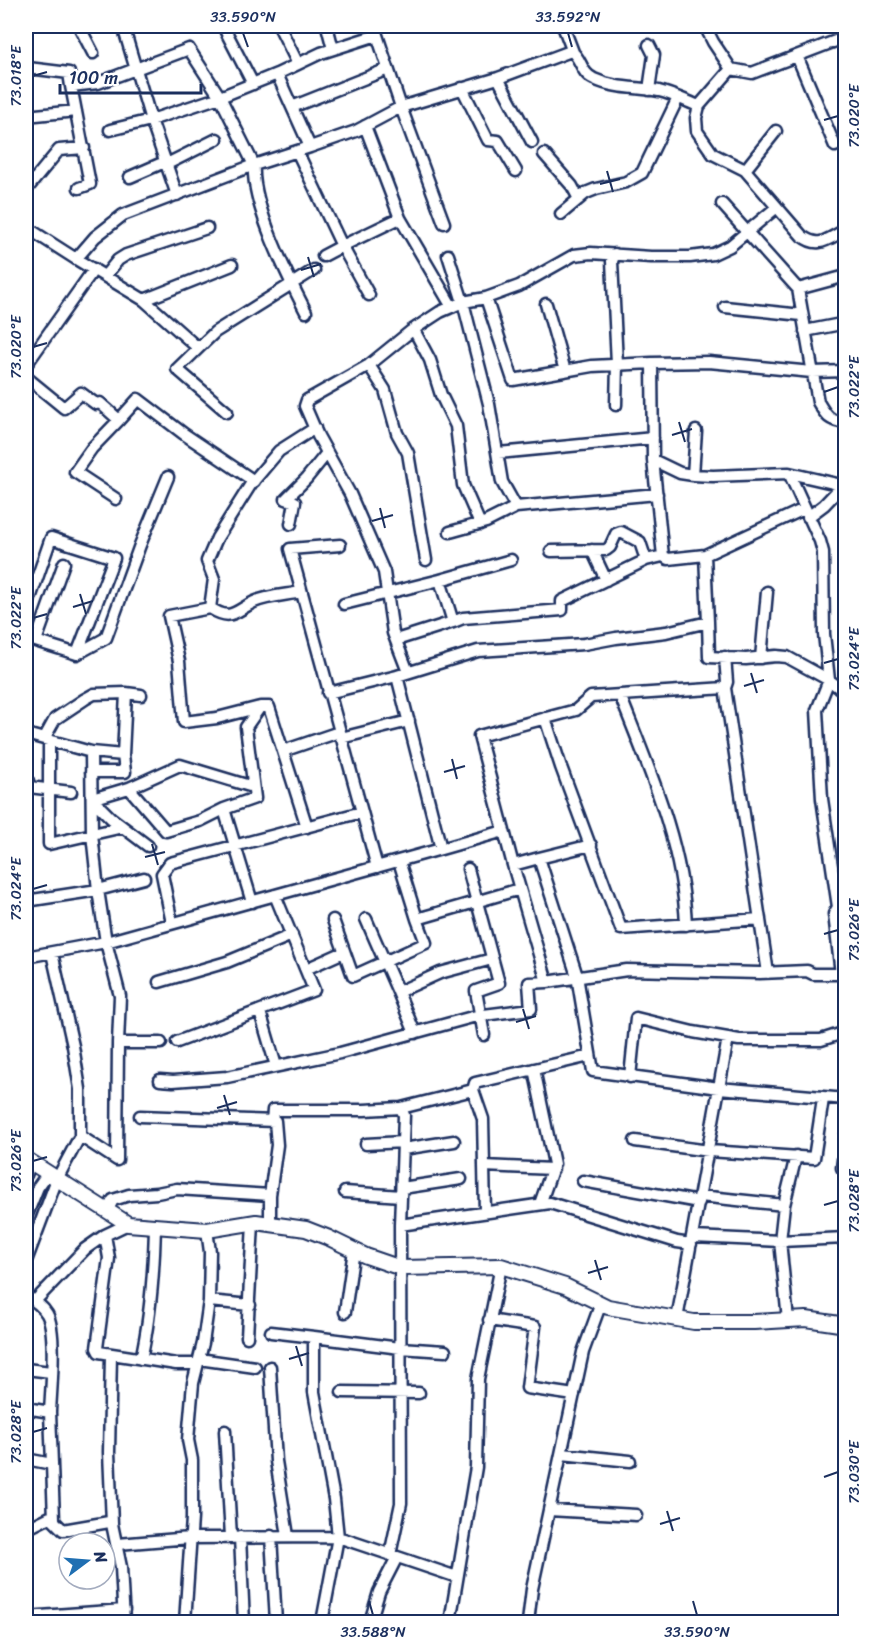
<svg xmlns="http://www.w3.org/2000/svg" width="871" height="1648" viewBox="0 0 871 1648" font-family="Sriracha,sans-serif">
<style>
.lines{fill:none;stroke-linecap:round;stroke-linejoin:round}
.minor-casing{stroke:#1b2f5e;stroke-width:15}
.tertiary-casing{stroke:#1b2f5e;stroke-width:18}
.minor{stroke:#fff;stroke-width:10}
.tertiary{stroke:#fff;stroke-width:14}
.ticks{fill:none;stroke:#1b2f5e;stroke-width:2}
.neatline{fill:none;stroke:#1b2f5e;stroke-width:2}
.ticks-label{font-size:15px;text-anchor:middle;fill:#1b2f5e}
</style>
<rect width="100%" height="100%" fill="#fff"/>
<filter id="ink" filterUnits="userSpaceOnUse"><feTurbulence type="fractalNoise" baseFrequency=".0167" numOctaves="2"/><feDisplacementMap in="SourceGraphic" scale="12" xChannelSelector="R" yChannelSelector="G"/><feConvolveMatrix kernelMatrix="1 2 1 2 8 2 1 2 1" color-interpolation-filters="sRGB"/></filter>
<g filter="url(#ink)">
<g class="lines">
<defs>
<path id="minor" d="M79 26 93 53
M223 26 253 84
M279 26 298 64
M327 26 333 49
M374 26 401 107 444 223
M563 26 573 52
M705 26 713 42 731 69 699 106 696 118 697 131 713 154 745 170 802 236C820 250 829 237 846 230
M797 56 835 146
M26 66 28 68 69 73 71 86
M731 69 752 73 846 37
M277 74 310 147 356 131 401 107 498 78 571 51C582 58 580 73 594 79 615 89 637 87 659 91 672 94 686 101 699 106
M498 78 532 142
M462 88 488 140 498 141 516 171
M649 90 654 55 649 45
M292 107 388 69
M26 116 76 111
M365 126 400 218 342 246 369 295
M110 130 151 120 123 26
M310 147 254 165 220 97 277 74 321 53 377 35
M297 151 342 246 323 256
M544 154 572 186 579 199
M745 170 776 131
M130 177 160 164H167L217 139
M79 188 90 184 71 86 98 83 189 49 220 97 151 120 177 195
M26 190 59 150 84 148
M722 204 798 289 818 402C826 416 829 421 846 423
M561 214 586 193 596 189 626 182 642 173 678 98
M400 218 452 307
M26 227 76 259
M615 254 612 261 617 364 616 405
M448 255 463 302 489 404 502 482 516 507 657 494
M105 276 118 260 126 255 207 228
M798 289 846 276
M486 298 513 380 592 366 652 363 709 362 812 372 846 371
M144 300 232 265
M546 304 565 371
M725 307 802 315
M414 330 430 360 441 395 456 426 463 485 480 524
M805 331 846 323
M198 348 144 300 76 259 95 237 123 215 254 165C251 204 288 277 306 312
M652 363 653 460 663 556 668 559 705 555 708 622
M26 365 94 269
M369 365 385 390 397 433 408 453 426 560
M26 377 64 408 81 393 96 404 100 403 119 420 138 399 184 434 254 481
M227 412 177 369 215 332 314 270
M498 453 653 438
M653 460 680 473 693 475 713 476 789 473 846 486
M789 473 820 541 823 552 824 634 829 680 817 710 822 799 838 907H846
M693 475 696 431
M116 499 75 472 92 448 119 420
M808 517 824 505 843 485
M291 524 295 502 286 499 306 479 327 453
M450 532 486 522 516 507
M340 545 290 549 377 867
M592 550 606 580
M551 551 606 550 610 547 616 534 621 532 640 542 646 560
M705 555 804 509
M511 560 440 580 453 622 463 618 562 610V601L646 560 663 556
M344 604 440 580
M210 608 214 579 207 561 217 538 251 484 279 451 315 428
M26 610 51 538 114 558 77 654
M26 638 77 654 106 638 140 545 168 477
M396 640 453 622
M36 641 64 563
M761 658 767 592
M408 672 393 633 384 572 350 494 318 436 305 406 307 400 369 365 411 331 440 312 463 302 486 298 519 286 574 255 591 253 651 257H690L713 254 730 246 777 207
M725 688 727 682 725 657
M328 693 397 676
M620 695C649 769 683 844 686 925
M260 707 217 718 184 722 179 661 169 616 210 608C232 622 235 611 254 602 267 596 287 595 301 592
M545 718 561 767 621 929 760 919
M26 734 44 739
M341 738 409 721
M49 741V844L123 827
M283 751 339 732
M91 752 44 739 55 719 85 699 94 694 126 693
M123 755 126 693 141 695
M91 772H125L123 755 91 752 92 834 98 890 106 942 120 996 118 1043
M26 780 28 781 29 787 71 792
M129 788 92 799 111 818 148 846
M224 809 200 821 166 831 129 788 180 765 253 787
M504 831 441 849 397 676 478 651 584 644 616 638 666 632 708 622 709 657 746 659 776 656 787 657 829 680 846 693
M539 858 591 845
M399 861 417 919 520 889
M513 865 479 736 576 710 591 697 725 688 768 973
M468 869 499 983 476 991 484 1035
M26 901 98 890 144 878
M252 902 224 809 255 798 246 727 260 707H269L307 827
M838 907 834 914 841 974
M366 919 398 992
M333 920 353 976 426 943 417 919
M172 923 162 874 170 863 362 812
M26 957 106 942 441 849
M306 969 344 952
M159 982 227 962 292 935
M260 1012 276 1066
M415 1033 398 992 440 973 492 959
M728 1038 719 1088 846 1099
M177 1042 314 990 275 895
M534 1069 554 1164 540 1204
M630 1077 636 1018 693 1032 739 1040H821L846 1032
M160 1080 173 1081 227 1077 340 1053 476 1016 531 1009 529 983 547 982
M473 1090 475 1083 590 1056
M140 1116 275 1121 277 1145 270 1195
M272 1121 273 1110H364L401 1108
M80 1136 117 1160 118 1043H161
M635 1141 709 1151 814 1158 823 1099
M366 1144 403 1142
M403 1149 454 1141
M484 1166 553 1169
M842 1168 846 1135
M26 1175 31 1162
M583 1181 699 1202
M402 1188 461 1179
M345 1192 401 1196
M700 1196 784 1205
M107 1211 113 1200 129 1195 157 1193 177 1189 270 1195V1224
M26 1217 38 1187 48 1173
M400 1225 404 1115 401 1108 473 1090 483 1119 485 1212
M105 1235 109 1258 97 1348 99 1352 176 1364H197
M693 1237 780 1241 846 1238
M26 1261 57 1179 80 1136V1089L73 1046 52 953
M26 1296C34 1300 42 1306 47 1314 57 1332 51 1390 50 1412
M35 1301 85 1249 105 1235 128 1224
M209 1301 250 1305
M345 1312 354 1250
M677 1319 719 1088 593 1071 577 976 539 858 513 865 547 982 627 970 760 973 807 971 813 974H846
M489 1320 535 1327 527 1388 574 1395
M788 1320 780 1241 784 1205 796 1156
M271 1332 314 1337V1392L334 1499 338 1537 322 1622
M247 1337 253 1223
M314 1337 400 1348 445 1351
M111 1355 109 1452 112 1524
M141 1359C151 1315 154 1271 155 1226
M199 1359 255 1367
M270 1367 276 1461 288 1536
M26 1369 51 1372
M342 1392 419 1393
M26 1408 50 1412 52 1464
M225 1431 231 1537
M562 1454 630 1461
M26 1459 52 1464 54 1519
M549 1510 636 1515
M26 1529 50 1517 63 1530 109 1522 112 1524 121 1567 124 1622
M271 1536 276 1622
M240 1537 244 1622
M118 1544 190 1538 338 1537 457 1577
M390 1555 401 1503 400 1225 550 1203 677 1242 691 1244
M26 1617 124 1610
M185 1622 192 1518V1460L188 1440 193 1383 203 1343 209 1301 210 1252 207 1230
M370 1622 379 1592 397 1557
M450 1622 476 1467 478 1379 501 1266
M528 1622 532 1589 583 1352 601 1303"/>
<path id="tertiary" d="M26 1159 128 1224 207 1230 256 1222 306 1229 329 1238 366 1256 401 1268 501 1266 565 1286 608 1307 677 1319 694 1322H754L806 1319 846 1325"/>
</defs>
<use href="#minor" class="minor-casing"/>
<use href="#tertiary" class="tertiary-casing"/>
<use href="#minor" class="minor"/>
<use href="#tertiary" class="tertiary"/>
</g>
</g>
<path class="ticks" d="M243 33 248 47M568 33 572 47M33 76 47 72M824 120 838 116M607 171 613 192M600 184 620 179M308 257 314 277M301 270 321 264M33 347 47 343M824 392 838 387M679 422 685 442M672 435 692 429M380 508 385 528M372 521 393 515M80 594 86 614M73 607 93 601M33 618 47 614M824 663 838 659M751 673 757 693M744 686 764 680M452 759 457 779M444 772 465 766M152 844 158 865M145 857 165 852M33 889 47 885M824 934 838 930M523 1009 529 1029M516 1022 536 1016M224 1095 230 1115M217 1108 237 1102M33 1161 47 1157M824 1205 838 1201M595 1260 601 1280M588 1273 608 1267M296 1346 302 1366M289 1359 309 1353M33 1432 47 1428M824 1477 838 1472M667 1511 673 1531M660 1524 680 1518M369 1601 373 1615M693 1601 697 1615"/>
<rect width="871" height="1648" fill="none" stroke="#fff" stroke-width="66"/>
<g transform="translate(87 1561) rotate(74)"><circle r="28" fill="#ffffff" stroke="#a4acbf" stroke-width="1.5"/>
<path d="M0-4.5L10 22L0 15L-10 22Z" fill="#1f6fb2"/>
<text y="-9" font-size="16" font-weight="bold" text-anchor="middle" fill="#1b2f5e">N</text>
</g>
<path d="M60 84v9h141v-9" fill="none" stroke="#1b2f5e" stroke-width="3"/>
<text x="69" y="84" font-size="18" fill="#1b2f5e" stroke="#ffffff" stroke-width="4.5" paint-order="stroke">100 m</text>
<rect x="33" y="33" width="805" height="1582" class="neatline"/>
<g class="ticks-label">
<text x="243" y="22">33.590°N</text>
<text x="568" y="22">33.592°N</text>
<text transform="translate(16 76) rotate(-90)" y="5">73.018°E</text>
<text transform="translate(854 116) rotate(-90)" y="5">73.020°E</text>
<text transform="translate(16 347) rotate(-90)" y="5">73.020°E</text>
<text transform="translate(854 387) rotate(-90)" y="5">73.022°E</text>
<text transform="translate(16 618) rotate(-90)" y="5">73.022°E</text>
<text transform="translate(854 659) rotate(-90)" y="5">73.024°E</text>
<text transform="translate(16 889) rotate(-90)" y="5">73.024°E</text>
<text transform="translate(854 930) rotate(-90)" y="5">73.026°E</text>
<text transform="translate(16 1161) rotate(-90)" y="5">73.026°E</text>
<text transform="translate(854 1201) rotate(-90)" y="5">73.028°E</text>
<text transform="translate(16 1432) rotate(-90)" y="5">73.028°E</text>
<text transform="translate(854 1472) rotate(-90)" y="5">73.030°E</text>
<text x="373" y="1637">33.588°N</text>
<text x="697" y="1637">33.590°N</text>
</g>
</svg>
